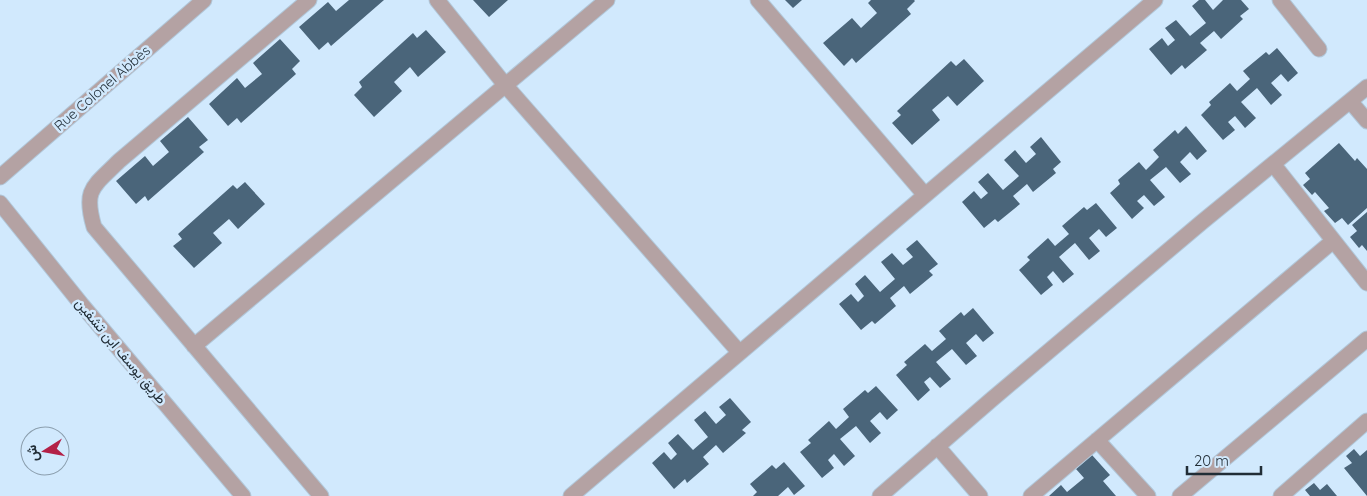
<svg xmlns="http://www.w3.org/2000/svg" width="1367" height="496" viewBox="0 0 1367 496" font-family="Quicksand,Vazirmatn,sans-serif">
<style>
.building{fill:#4a657a}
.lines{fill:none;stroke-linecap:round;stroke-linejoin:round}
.minor-casing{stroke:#b1c7d9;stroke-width:17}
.tertiary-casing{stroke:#b1c7d9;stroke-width:17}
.minor{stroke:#b4a2a3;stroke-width:15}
.tertiary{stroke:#b4a2a3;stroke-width:15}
.labels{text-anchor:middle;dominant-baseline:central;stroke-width:5;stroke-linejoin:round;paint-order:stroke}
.street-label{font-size:14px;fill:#212d36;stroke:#d1e9fd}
</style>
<rect width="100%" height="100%" fill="#d1e9fd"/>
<path class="building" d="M349 0H384L331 46 328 42 319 50 299 27 328 2 336 11Z
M473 0H508L489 17Z
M785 0H802L793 8Z
M871 0H914L915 1 907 9 911 14 856 63 852 58 844 66 823 43 852 18 861 28 877 13 868 3Z
M1199 0H1205L1213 10 1223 0H1241L1249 9 1240 16 1243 19 1221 39 1214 31 1200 43 1207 50 1185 69 1182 65 1171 75 1149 49 1162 38 1168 46 1175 40 1165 28 1176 20 1190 36 1206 23 1192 6Z
M426 30 446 52 418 77 410 67 394 82 402 91 374 117 354 95 362 87 359 82 413 33 417 38Z
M280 39 300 61 292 69 296 74 241 123 237 118 228 126 209 104 237 78 245 88 262 74 253 63Z
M1277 48 1298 73 1288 82 1281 74 1271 83 1282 95 1271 105 1257 88 1241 102 1256 118 1245 128 1235 116 1228 122 1235 130 1223 140 1201 115 1211 105 1209 102 1230 83 1237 91 1250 79 1243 71 1266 52 1269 55Z
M964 59 984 81 957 106 948 96 932 110 940 120 912 145 892 123 901 115 897 111 951 61 956 66Z
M188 117 208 140 199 147 204 152 148 201 145 196 136 204 116 181 145 156 153 166 169 152 160 141Z
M1186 126 1207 151 1197 160 1190 152 1180 162 1191 174 1180 183 1166 167 1150 180 1165 197 1154 206 1144 195 1137 201 1144 208 1132 219 1110 193 1120 184 1118 180 1139 162 1146 170 1159 157 1153 150 1175 130 1178 134Z
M1041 137 1061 162 1053 169 1056 173 1033 192 1027 184 1013 196 1020 204 998 222 995 219 984 228 962 202 974 191 981 199 988 193 978 182 988 173 1003 190 1019 176 1004 160 1015 150 1026 163 1036 154 1030 147Z
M1339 143 1355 161 1357 158 1367 169V208L1348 225 1342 218 1335 223 1324 211 1329 208 1315 192 1312 195 1303 185 1310 179 1305 173Z
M245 182 265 204 238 229 229 219 213 233 222 243 194 268 173 246 182 239 178 234 233 185 237 189Z
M1096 203 1117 228 1106 237 1099 229 1089 238 1100 251 1089 260 1075 243 1059 257 1074 274 1063 283 1053 271 1047 277 1053 285 1041 295 1019 270 1030 260 1027 257 1048 238 1055 246 1069 234 1062 226 1084 207 1087 210Z
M1367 212V251L1362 245 1359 248 1350 237 1357 231 1352 225Z
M917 240 938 264 929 271 933 275 910 294 904 286 890 298 896 306 875 324 872 321 861 330 839 304 851 294 858 302 864 296 855 284 865 275 880 292 895 279 881 262 892 253 903 265 913 257 906 249Z
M973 308 994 333 983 342 976 334 966 343 977 356 966 365 952 349 936 362 951 379 940 388 930 377 924 382 930 390 918 401 896 375 907 365 904 362 925 344 932 351 946 339 939 331 961 312 964 316Z
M876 386 898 410 887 420 880 412 870 421 881 433 870 443 856 426 840 439 855 456 844 466 834 454 828 460 834 468 822 478 800 452 811 443 808 440 829 421 836 429 849 417 843 409 865 390 868 393Z
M730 398 751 422 742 430 746 433 723 453 716 445 703 457 709 464 687 483 685 479 674 489 652 463 664 452 671 460 677 454 668 443 678 434 693 450 708 437 694 420 705 411 716 424 726 415 719 407Z
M1354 449 1360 456 1367 450V496L1344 468 1352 463 1346 456Z
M1092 455 1110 475 1103 481 1116 496H1049L1061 485 1067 492 1084 478 1076 469Z
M784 462 805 486 794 495 788 487 778 496H753L757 492 750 484 772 465 776 469Z
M1314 483 1320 490 1327 484 1337 496H1310L1305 490Z"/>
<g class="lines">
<defs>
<path id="minor" d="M309 0 119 161C93 187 83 189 94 227L321 496
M437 0 506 86 739 352
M758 0 925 195
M1280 0 1319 49
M1350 101 1367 121
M1273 164 1367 283
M194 346 607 0
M1097 440 1148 496
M937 446 980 496
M571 496 1155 0
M880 496 991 400 1202 222 1367 87
M1031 496 1333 241
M1180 496 1367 339
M1281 496 1367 421"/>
<path id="tertiary" d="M0 177 204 0
M0 203 82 305 243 496"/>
</defs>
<use href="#minor" class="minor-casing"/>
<use href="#tertiary" class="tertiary-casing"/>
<use href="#minor" class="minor"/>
<use href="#tertiary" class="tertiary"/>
</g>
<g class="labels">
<g class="street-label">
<text transform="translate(102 88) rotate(-41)">Rue Colonel Abbès</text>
<text transform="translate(121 351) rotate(50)">طريق يوسف ابن تشفين</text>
</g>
</g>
<g transform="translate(45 451) rotate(259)"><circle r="24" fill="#d1e9fd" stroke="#8b9ead"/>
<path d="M0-4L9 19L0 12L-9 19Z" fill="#b32147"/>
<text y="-8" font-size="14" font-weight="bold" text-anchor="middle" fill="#212d36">ش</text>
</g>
<path d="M1187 466v8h74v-8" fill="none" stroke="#212d36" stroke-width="2.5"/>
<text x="1194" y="466" font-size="15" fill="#212d36" stroke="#d1e9fd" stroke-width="4" paint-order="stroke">20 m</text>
</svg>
